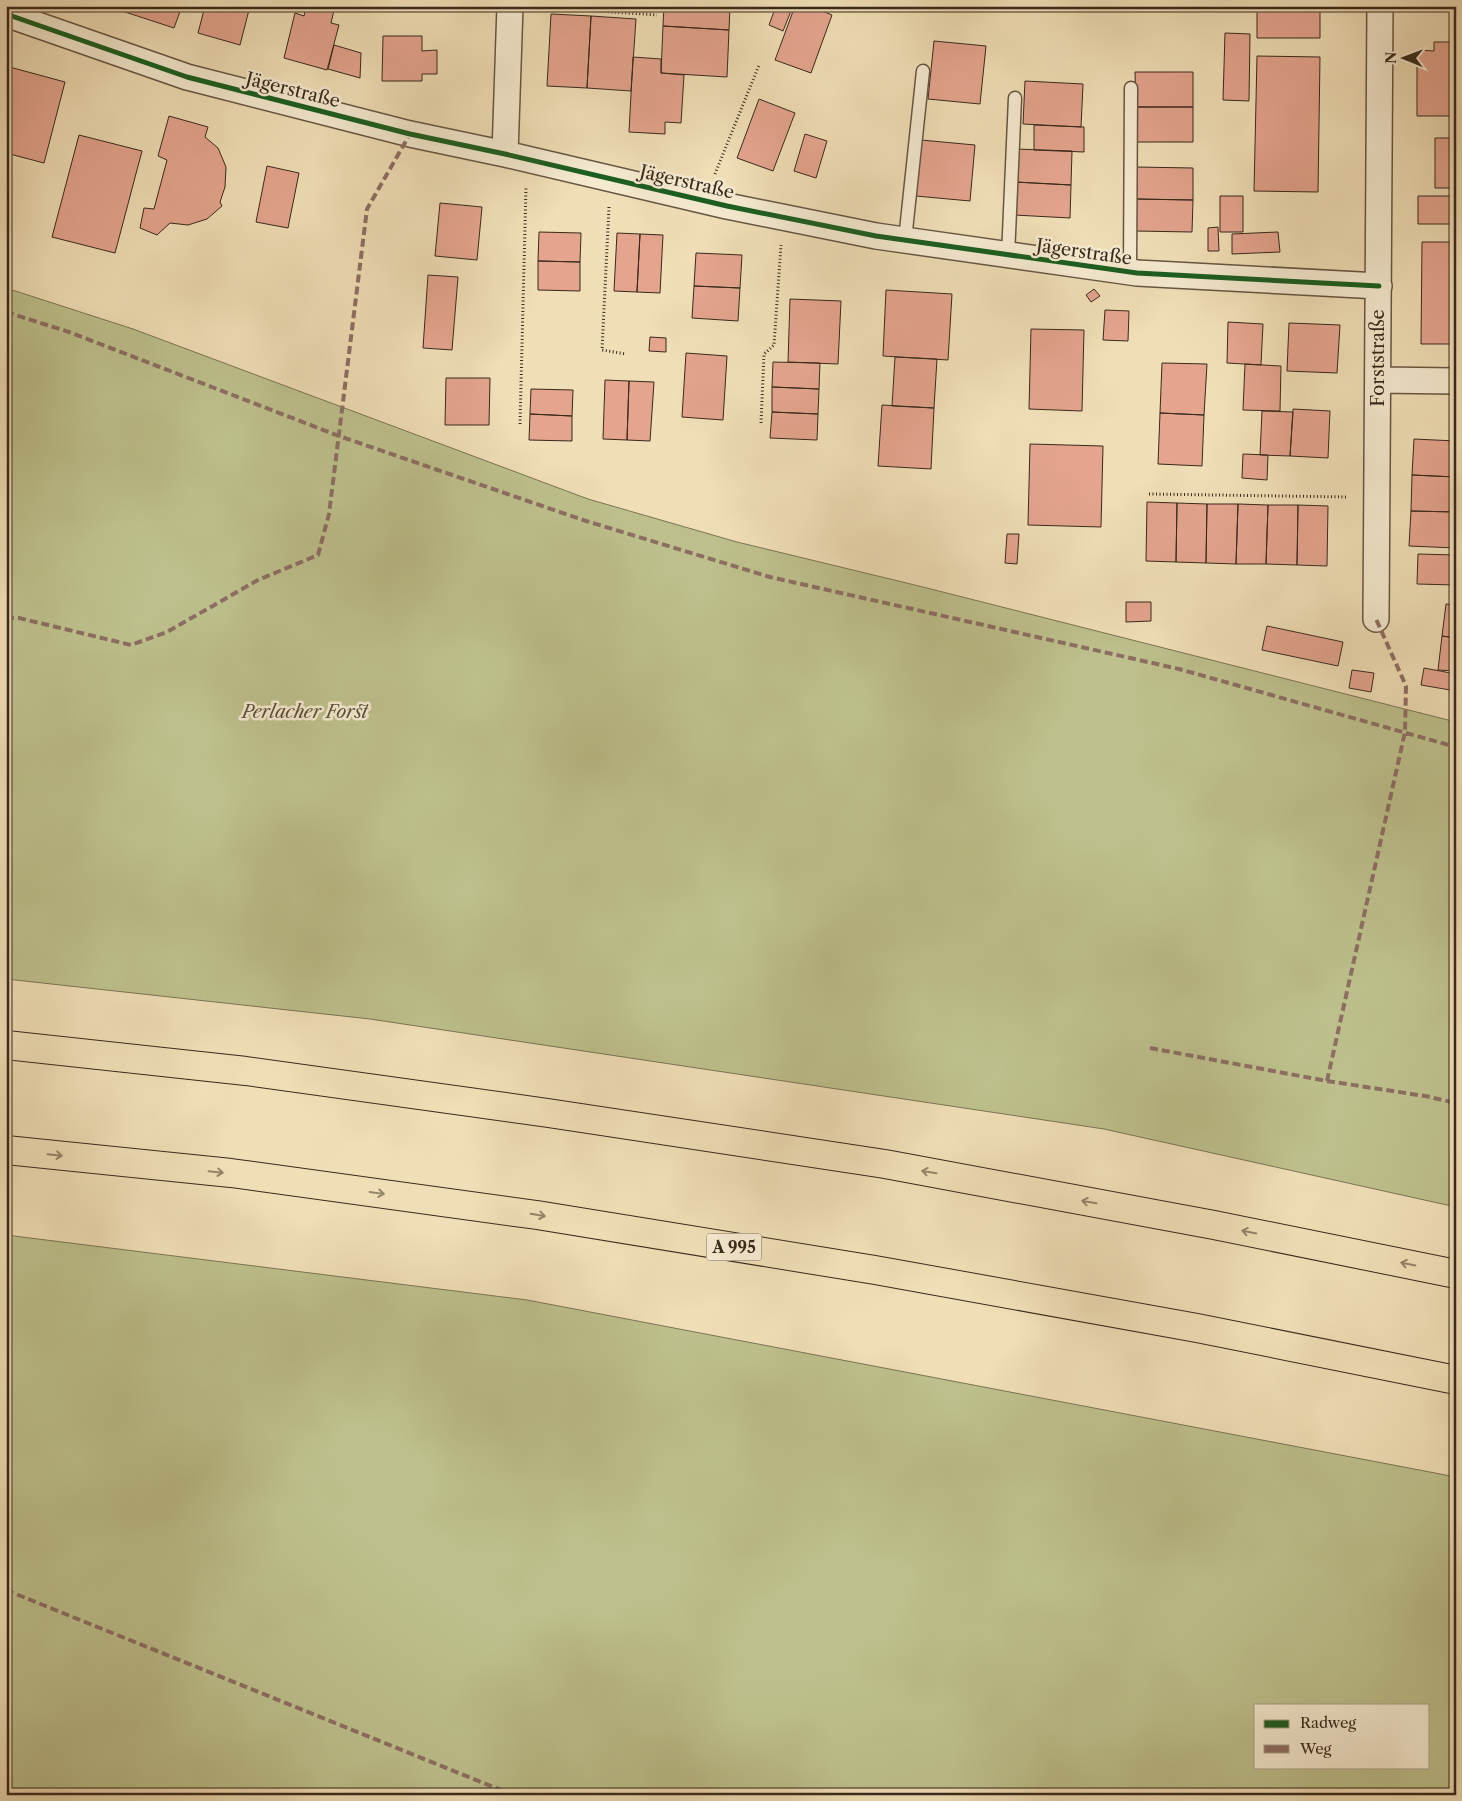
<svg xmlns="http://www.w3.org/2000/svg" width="1462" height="1801" viewBox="0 0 1462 1801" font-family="'Libre Caslon Text',serif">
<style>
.green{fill:#bdc08c;stroke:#7a7454;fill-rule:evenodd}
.building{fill:#e4a48e;stroke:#38291c}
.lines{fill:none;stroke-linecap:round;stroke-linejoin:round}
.lane-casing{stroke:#665642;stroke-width:15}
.street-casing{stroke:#665642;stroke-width:28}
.highway-casing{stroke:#38291c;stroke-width:30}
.path{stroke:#38291c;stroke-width:3;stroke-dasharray:1 2.5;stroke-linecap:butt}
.lane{stroke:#f5ead0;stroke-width:12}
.street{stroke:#f5ead0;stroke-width:25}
.highway{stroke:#f0deb6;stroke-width:28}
.quiet{stroke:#8d6e63;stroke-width:4;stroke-dasharray:8 4;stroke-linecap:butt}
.cycleway-casing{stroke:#f5ead0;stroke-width:8}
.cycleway{stroke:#1b5e20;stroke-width:5}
.oneway{stroke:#948469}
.labels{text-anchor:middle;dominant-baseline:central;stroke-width:5;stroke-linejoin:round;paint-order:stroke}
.shield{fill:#f5ead0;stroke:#716352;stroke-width:1}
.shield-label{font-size:16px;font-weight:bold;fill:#38291c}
.street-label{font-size:18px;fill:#38291c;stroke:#f5ead0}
.park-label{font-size:18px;font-style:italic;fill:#594f38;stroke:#f5ead0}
</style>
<rect width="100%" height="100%" fill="#f0deb6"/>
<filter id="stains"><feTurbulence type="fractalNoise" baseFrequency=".004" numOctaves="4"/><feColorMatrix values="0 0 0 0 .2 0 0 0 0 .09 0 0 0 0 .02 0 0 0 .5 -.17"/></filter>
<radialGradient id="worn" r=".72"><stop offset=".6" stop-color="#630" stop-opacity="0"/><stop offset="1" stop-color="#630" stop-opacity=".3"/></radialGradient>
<path class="green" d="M6 288 133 329 588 499 737 542 919 586 1456 722V1207L1104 1129 370 1019 6 979Z
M6 1235 527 1300 1456 1477V1795H6ZM1256 1705H1428V1767H1256Z"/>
<path class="building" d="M117 6H182L174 28 116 9Z
M205 6H250L240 45 198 33Z
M306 6H335L331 23 339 25 327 70 284 58 295 13 304 16Z
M664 6H730L729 30 663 26Z
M776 6H793L783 31 769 25Z
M795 6H810L832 15 811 73 775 60Z
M1257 6H1320V38H1257Z
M551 14 591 16 587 88 547 86Z
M591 16 636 19 631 91 587 88Z
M663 26 729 30 727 77 661 73Z
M1225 33 1250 34 1249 101 1223 100Z
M383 36H422V51L437 50V74H422V81H382Z
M934 41 986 46 980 104 928 99Z
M1434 42H1456V116H1417V50L1434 51Z
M334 45 361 53 360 78 328 69Z
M1257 56 1320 57 1318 192 1254 191Z
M633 57 661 59V73L684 75 681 123 665 122V134L629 132Z
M6 66 65 82 44 163 6 153Z
M1135 72H1193V107H1136Z
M1025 81 1083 84 1081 127 1023 124Z
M759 99 795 113 773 171 737 158Z
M1136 107H1193V142H1136Z
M169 116 208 127 205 137 218 148 226 167 225 187 220 202 222 206 207 219 188 225 170 223 157 235 140 228 144 208 154 209 167 160 158 156Z
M1034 125 1084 127V152L1034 150Z
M805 134 827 141 816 178 794 171Z
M79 135 142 151 115 253 52 237Z
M1435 138H1456V188H1435Z
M921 140 975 145 970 201 916 196Z
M1016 149 1072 151 1071 185 1015 182Z
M267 166 299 173 288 228 256 222Z
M1136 167 1193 168V200L1136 199Z
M1015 182 1071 185 1070 218 1014 215Z
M1220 196H1243V232H1220Z
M1418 196H1456V224H1418Z
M1136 199 1193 200 1192 232 1135 231Z
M440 203 482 207 477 260 435 256Z
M1218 227 1219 251H1208V228Z
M539 232 581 233 580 262 538 261Z
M1278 232 1280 252 1232 254V234Z
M617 233 640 234 637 292 614 291Z
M640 234 663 235 660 293 637 292Z
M1422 242H1456V344H1421Z
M696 253 742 255 740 288 694 286Z
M538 261 580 262V291L538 290Z
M428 275 458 277 452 350 423 348Z
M694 286 740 288 738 321 692 318Z
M1094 289 1100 296 1091 302 1086 295Z
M886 290 952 294 948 360 883 356Z
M790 299 841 301 838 364 788 362Z
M1105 310 1129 311 1128 341 1103 340Z
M1228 322 1263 324 1261 365 1227 363Z
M1289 323 1340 325 1337 373 1287 371Z
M1031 329 1084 330 1082 411 1029 409Z
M650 337 666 338V352L649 351Z
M686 353 727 356 723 420 682 417Z
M895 357 937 359 934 408 892 406Z
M773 362 820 363 819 389 772 387Z
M1162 363 1207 364 1204 415 1160 413Z
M1245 364 1281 366 1280 411 1243 410Z
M446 378H490L489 425H445Z
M605 380 629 381 627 440 603 439Z
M629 381 654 382 650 441 627 440Z
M772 387 819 389 818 414 772 412Z
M531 389 573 390 572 416 530 414Z
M882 405 934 408 931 469 878 466Z
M1293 409 1330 411 1328 458 1290 456Z
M1262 411 1293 412 1290 456 1260 455Z
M772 412 818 414 817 440 770 438Z
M1160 413 1204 415 1202 466 1158 464Z
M530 414 572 416V441L529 440Z
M1414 439 1456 441V477L1412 475Z
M1030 444 1103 446 1101 527 1028 525Z
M1243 454 1268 455 1267 480 1242 478Z
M1412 475 1456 477V512L1411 511Z
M1147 502 1177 503 1176 562 1146 561Z
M1177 503 1207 504 1206 563 1176 562Z
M1207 504H1238L1236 564 1206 563Z
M1238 504 1268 505 1266 564H1236Z
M1268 505H1298L1297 565 1266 564Z
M1298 505 1328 506 1327 566 1297 565Z
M1411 511 1456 512V548L1409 546Z
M1007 534H1019L1017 564 1005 563Z
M1418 554 1456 555V585L1417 584Z
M1126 602H1151V621L1126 622Z
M1446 604 1456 605V638L1442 636Z
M1267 626 1343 642 1338 666 1262 650Z
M1442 636 1456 638V671L1438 670Z
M1424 668 1456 674V691L1421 685Z
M1352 670 1374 673 1371 692 1349 688Z"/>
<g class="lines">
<defs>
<path id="lane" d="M905 240 923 71
M1008 256 1015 98
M1130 272 1131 88"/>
<path id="street" d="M6 14 187 77 410 134 505 154 727 206 876 236 1137 273 1379 286
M505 154 510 6
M1378 380 1456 381
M1376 619 1380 6"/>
<path id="highway" d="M6 1045 246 1071 548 1113 885 1164 1214 1225 1456 1274
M6 1150 231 1173 537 1215 875 1270 1197 1328 1456 1380"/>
</defs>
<use href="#lane" class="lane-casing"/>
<use href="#street" class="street-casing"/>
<use href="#highway" class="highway-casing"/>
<path class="path" d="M538 7 657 15
M715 174 759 65
M609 207 602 350 626 354
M761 423 764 354 774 345 781 245
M520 424 526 187
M1149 494 1348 497"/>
<use href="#lane" class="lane"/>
<use href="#street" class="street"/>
<use href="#highway" class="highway"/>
<path class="quiet" d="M6 312 69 332 339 436 583 520 770 577 1179 669 1456 747
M6 618H19L131 645 167 632 258 580 318 555 329 514 367 209 410 134
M1150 1048 1327 1081 1405 732 1406 686 1376 619
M1327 1081 1425 1096 1456 1103
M6 1590 513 1795"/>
<defs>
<path id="cycleway" d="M6 14 187 77 410 134 505 154 727 206 876 236 1137 273 1379 286"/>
</defs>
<use href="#cycleway" class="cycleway-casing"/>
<use href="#cycleway" class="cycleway"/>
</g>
<defs><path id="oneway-shaft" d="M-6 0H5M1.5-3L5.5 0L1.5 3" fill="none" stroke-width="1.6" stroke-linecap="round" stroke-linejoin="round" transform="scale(1.25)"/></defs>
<g class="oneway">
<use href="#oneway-shaft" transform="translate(55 1155) rotate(6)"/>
<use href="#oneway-shaft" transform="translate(216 1172) rotate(6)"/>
<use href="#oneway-shaft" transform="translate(929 1172) rotate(-170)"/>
<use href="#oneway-shaft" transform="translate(377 1193) rotate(8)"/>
<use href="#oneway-shaft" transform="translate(1089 1202) rotate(-170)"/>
<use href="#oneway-shaft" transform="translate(538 1215) rotate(9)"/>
<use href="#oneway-shaft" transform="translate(1249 1232) rotate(-169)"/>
<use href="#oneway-shaft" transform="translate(1408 1264) rotate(-169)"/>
</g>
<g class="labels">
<rect class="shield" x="706.5" y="1233.5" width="55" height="27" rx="4"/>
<g class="shield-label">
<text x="734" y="1247">A 995</text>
</g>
<g class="street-label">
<text transform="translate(293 90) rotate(14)">Jägerstraße</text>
<text transform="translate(687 182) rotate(13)">Jägerstraße</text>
<text transform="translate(1084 252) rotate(8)">Jägerstraße</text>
<text transform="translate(1378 358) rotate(-90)">Forststraße</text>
</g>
<g class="park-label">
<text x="305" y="712">Perlacher Forst</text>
</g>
</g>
<rect width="1462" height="1801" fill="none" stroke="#f0deb6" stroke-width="25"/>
<rect x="8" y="8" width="1447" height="1786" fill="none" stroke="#38291c" stroke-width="2.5"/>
<rect x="12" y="12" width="1437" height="1776" fill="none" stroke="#38291c"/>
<rect x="1254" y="1704" width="175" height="65" fill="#f5ead0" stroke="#a99d88"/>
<rect x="1264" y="1720" width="25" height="8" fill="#1b5e20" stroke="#a99d88"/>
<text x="1300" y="1728" font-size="15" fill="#38291c">Radweg</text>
<rect x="1264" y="1745" width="25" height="8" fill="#8d6e63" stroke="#a99d88"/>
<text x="1300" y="1754" font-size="15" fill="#38291c">Weg</text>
<g transform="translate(1404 58) rotate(271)" stroke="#f5ead0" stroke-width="4" paint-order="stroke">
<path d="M0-4L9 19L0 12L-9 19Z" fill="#38291c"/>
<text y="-8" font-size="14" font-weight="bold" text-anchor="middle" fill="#38291c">N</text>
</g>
<rect width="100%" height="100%" filter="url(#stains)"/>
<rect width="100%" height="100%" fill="url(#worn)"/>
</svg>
